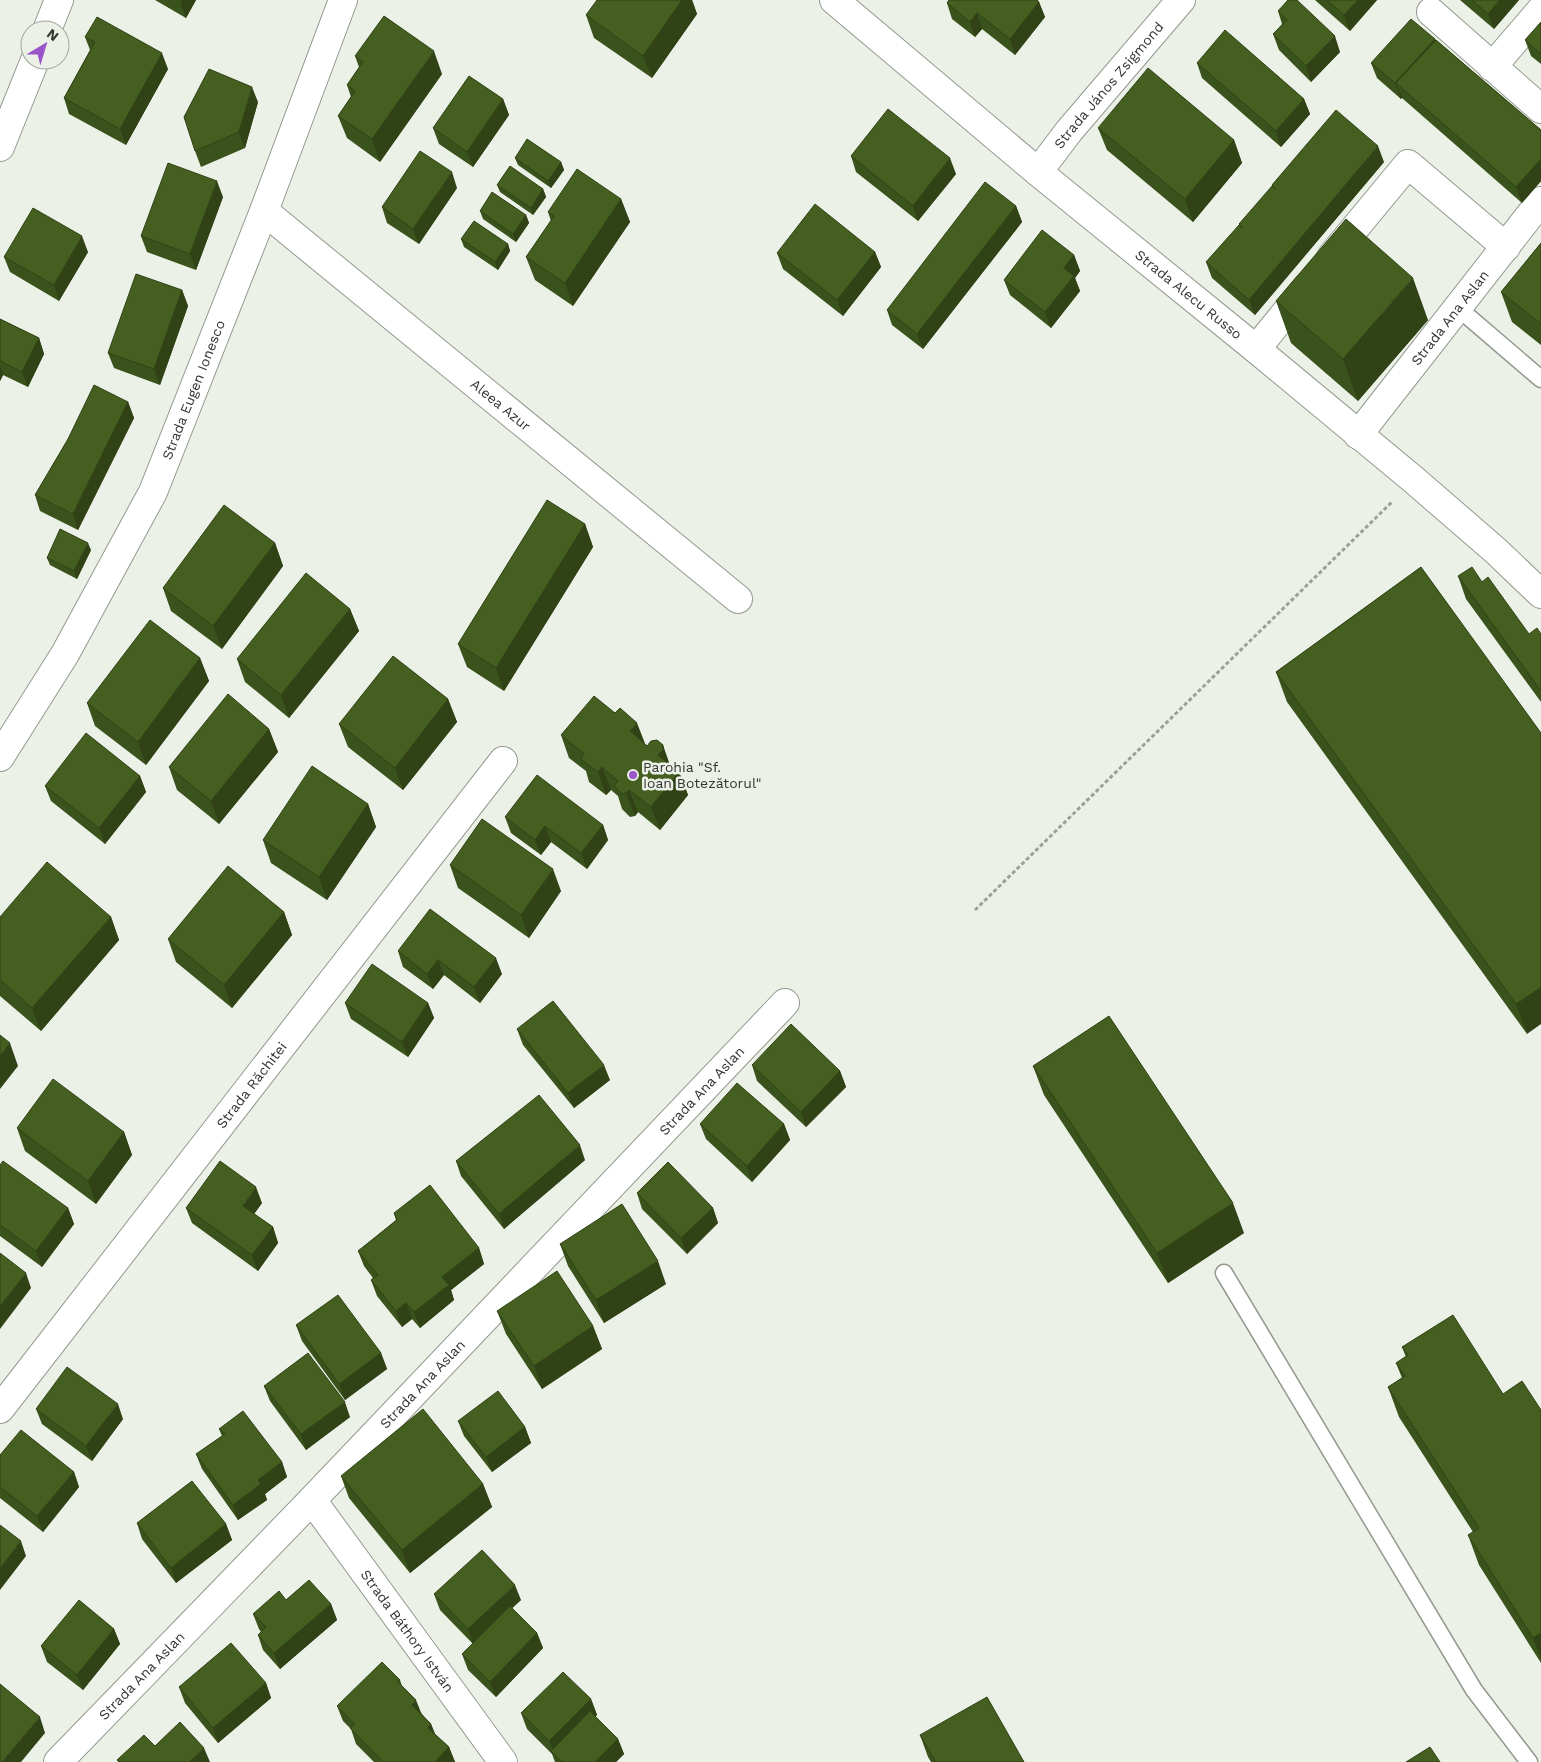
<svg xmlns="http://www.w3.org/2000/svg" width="1541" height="1762" viewBox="0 0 1541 1762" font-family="'Work Sans',sans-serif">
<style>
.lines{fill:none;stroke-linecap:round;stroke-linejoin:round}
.lane-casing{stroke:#94998f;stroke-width:19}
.street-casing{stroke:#94998f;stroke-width:30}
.secondary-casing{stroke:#94998f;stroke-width:30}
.path{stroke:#9ca198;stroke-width:3;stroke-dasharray:4 2.5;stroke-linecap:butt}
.lane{stroke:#fff;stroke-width:16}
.street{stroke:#fff;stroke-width:28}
.secondary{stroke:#fff;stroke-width:28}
.wall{fill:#3a521c}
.shaded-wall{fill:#304216}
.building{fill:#445f20;stroke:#304216}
.poi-dot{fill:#9a55c9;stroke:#ebf1e6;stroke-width:2}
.labels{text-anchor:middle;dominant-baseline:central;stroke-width:5;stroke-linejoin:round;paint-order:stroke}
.street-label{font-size:14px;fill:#323530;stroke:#ebf1e6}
.poi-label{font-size:14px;fill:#323530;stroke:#ebf1e6;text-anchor:start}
</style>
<rect width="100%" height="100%" fill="#ebf1e6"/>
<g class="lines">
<defs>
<path id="lane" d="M1457 307 1541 379
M1224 1273 1474 1690 1529 1762"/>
<g id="street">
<path id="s1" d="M834 0 1038 172 1256 349 1414 480 1496 551 1541 594"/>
<path d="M1431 12 1541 109"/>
<path d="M47 30 59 0"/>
<path d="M1492 67 1541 10"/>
<path d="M0 147 35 60"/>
<path id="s2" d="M1038 172 1069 131 1181 0"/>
<path id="s3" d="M264 211 738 599"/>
<path d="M1331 257 1408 164 1506 247"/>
<path d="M1256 349 1306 288"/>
<path id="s4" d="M1358 435 1541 201"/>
<path id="s5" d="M0 1409 503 761"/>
<path id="s6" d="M312 1500 503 1762"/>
<path id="s7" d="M58 1762 312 1500 785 1003"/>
</g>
<g id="secondary">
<path id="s8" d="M0 757 65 654 153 492 264 211 343 0"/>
</g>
</defs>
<use href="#lane" class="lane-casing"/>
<use href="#street" class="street-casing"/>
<use href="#secondary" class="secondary-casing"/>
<path class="path" d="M975 910 1393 501"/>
<use href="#lane" class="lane"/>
<use href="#street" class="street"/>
<use href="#secondary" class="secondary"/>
</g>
<path class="wall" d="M155 0H196L186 18Z
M682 0H692L697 14 652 78 594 38 586 15Z
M1315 0H1377L1350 31Z
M1460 0H1519L1494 29Z
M1039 2 1045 17 1015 55 982 29 975 37 952 19 947 3Z
M1278 11 1340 52 1311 82 1279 50 1273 34 1282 24Z
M1541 22V64L1531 56 1525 40Z
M85 37 168 69 126 145 69 114 64 98 90 50Z
M1435 39 1436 40 1541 130V181L1522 203 1402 98 1401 99 1377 78 1371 63Z
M355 56 442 74 380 162 347 138 338 116 351 97 347 85 359 67Z
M1197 63 1304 99 1310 114 1281 147 1202 78Z
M503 99 509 115 473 167 439 144 433 128Z
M258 102 245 148 201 167 195 151Z
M1098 128 1234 140 1242 163 1193 222 1107 150Z
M851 156 956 174 918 221 856 172Z
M515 158 561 162 564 170 551 188 518 165Z
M1384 162 1255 315 1212 278 1206 262 1240 226 1239 224 1273 187 1272 185Z
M497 185 543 189 546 197 533 215 500 192Z
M457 188 419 244 387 223 382 207Z
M223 197 196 270 147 252 141 236Z
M621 199 630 222 573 306 535 280 526 257 551 221 548 212Z
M1016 206 1022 222 923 349 892 325 887 310Z
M480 211 526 215 529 223 516 242 483 219Z
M461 239 508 244 510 251 498 270 464 247Z
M1541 243V345L1512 322 1501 292Z
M88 252 59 301 10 272 4 257Z
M875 252 881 267 843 316 783 269 777 253Z
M1074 255 1080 271 1075 278 1080 291 1051 328 1010 295 1004 280Z
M182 290 188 306 160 385 114 368 108 353Z
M1276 301 1428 320 1358 401 1291 343Z
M0 319 39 338 44 354 28 387 3 375 0 381Z
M128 402 134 418 78 530 40 511 35 495 68 439Z
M585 524 593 547 504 691 467 667 458 644Z
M275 543 283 566 222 649 171 611 163 588Z
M91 550 77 579 50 565 47 558Z
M1421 567 1527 1034 1287 702 1276 672Z
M1458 576 1482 582 1529 634H1541V702L1466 599Z
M350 609 359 631 289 718 245 682 237 659Z
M200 658 209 681 146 765 95 726 87 703Z
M448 699 457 722 403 790 348 747 339 724Z
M269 729 278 752 219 824 177 790 169 767Z
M561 735 645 744 679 772 688 795 660 830 638 812 635 816 630 817 622 809 618 796 611 790 606 795 589 782 586 771 569 758Z
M140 776 146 792 105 844 51 801 45 786Z
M368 804 376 827 327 900 271 863 263 840Z
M505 817 603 825 608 840 587 869 551 842 541 855 511 833Z
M450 865 561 891 529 938 458 888Z
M284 912 292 935 232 1008 176 962 168 939Z
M0 917H111L119 940 41 1031 0 996Z
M398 951 502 974 480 1003 444 975 433 989 403 967Z
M345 1003H428L434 1018 408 1057 351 1019Z
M517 1029 610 1080 574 1108 523 1045Z
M752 1065 840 1071 846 1087 806 1127 757 1081Z
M1033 1066 1244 1233 1168 1283 1044 1095Z
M700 1124H784L790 1140 752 1182 706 1139Z
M17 1128 124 1132 132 1155 96 1204 25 1151Z
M585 1160 504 1229 461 1176 456 1161Z
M0 1165 68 1208 74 1224 42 1267 0 1236Z
M637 1193 713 1208 718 1223 687 1254 642 1209Z
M262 1203 254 1214 273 1227 278 1243 258 1271 192 1223 186 1208Z
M394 1213 479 1248 484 1264 451 1290 454 1300 420 1328 412 1319 402 1327 377 1296 371 1280 373 1278 364 1266 358 1251 396 1220Z
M560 1244 666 1284 604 1323 568 1266Z
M497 1311 593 1326 602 1349 542 1389 506 1334Z
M296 1325 381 1353 387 1369 345 1400 302 1341Z
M1402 1347 1503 1394 1541 1410V1663L1479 1565 1468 1535 1473 1532 1399 1417 1388 1387 1402 1378 1396 1363 1406 1357Z
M264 1386 350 1417 306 1450 270 1401Z
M36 1409 123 1419 92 1461 42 1424Z
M458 1421 525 1427 531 1443 492 1472 464 1436Z
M219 1429 282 1462 287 1477 265 1494 267 1500 238 1520 202 1469 196 1454 222 1436Z
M0 1455 74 1472 79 1487 43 1532 0 1498Z
M341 1476 483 1484 492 1507 410 1573 349 1498Z
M137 1523 226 1524 232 1540 176 1583 142 1539Z
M434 1594 521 1600 512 1608 537 1633 543 1648 496 1697 468 1670 462 1654 473 1644 440 1610Z
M286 1600 331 1604 337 1620 280 1669 263 1650 258 1635 261 1632 259 1629 253 1614Z
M114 1629 120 1644 83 1690 47 1662 41 1646Z
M400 1680 402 1686 422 1714 431 1724 435 1734 449 1747 455 1762H374L356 1744 351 1729 343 1721 337 1706Z
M266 1683 271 1698 218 1743 185 1703 179 1687Z
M591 1699 597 1715 595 1716 618 1739 624 1754 616 1762H555L552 1754 527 1729 521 1713Z
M920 1735 1024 1762H931L928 1757Z"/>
<path class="shaded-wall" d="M182 0H196L186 18 180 2Z
M682 0H692L697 14 652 78 643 56Z
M1358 0H1377L1350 31 1344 15Z
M1500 0H1519L1494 29 1488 14Z
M1039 2 1045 17 1015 55 1010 39Z
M977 13 982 29 975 37 970 22Z
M1335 36 1340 52 1311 82 1306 66Z
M1435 39 1441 54 1396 83 1402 98 1401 99 1395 83Z
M434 51 442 74 380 162 372 139Z
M162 53 168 69 126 145 120 129Z
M252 87 258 102 245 148 239 132Z
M503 99 509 115 473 167 467 152Z
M1304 99 1310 114 1281 147 1276 131Z
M1234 140 1242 163 1193 222 1185 199Z
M1378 146 1384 162 1255 315 1249 300Z
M950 158 956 174 918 221 913 206Z
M1541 159V181L1522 203 1516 187Z
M561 162 564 170 551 188 548 181Z
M452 172 457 188 419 244 413 229Z
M217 181 223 197 196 270 190 254Z
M543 189 546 197 533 215 531 208Z
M621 199 630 222 573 306 565 283Z
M1016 206 1022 222 923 349 917 334Z
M526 215 529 223 516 242 513 234Z
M82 236 88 252 59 301 54 285Z
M508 244 510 251 498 270 495 262Z
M875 252 881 267 843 316 837 300Z
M1074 255 1080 271 1075 278 1080 291 1051 328 1045 312 1064 268Z
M1413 278 1428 320 1358 401 1343 359Z
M182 290 188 306 160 385 154 369Z
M39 338 44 354 28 387 22 372Z
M0 366 3 375 0 381Z
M128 402 134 418 78 530 73 514Z
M585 524 593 547 504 691 496 668Z
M88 543 91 550 77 579 74 571Z
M275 543 283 566 222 649 213 626Z
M350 609 359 631 289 718 281 695Z
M200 658 209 681 146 765 138 742Z
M448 699 457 722 403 790 395 768Z
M637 723 646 746 630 731Z
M269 729 278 752 219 824 211 801Z
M663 745 671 768 658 755Z
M602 767 611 790 606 795 598 772Z
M679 772 688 795 660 830 651 807Z
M140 776 146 792 105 844 99 828Z
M629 790 638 812 635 816 626 793Z
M368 804 376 827 327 900 319 877Z
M603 825 608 840 587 869 581 853Z
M545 826 551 842 541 855 535 840Z
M553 869 561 891 529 938 521 915Z
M284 912 292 935 232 1008 224 985Z
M111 917 119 940 41 1031 32 1008Z
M496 958 502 974 480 1003 474 987Z
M438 960 444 975 433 989 427 974Z
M1541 987V1024L1527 1034 1516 1004Z
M428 1003 434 1018 408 1057 402 1042Z
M10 1043 18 1066 0 1089V1056Z
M604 1065 610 1080 574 1108 568 1093Z
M840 1071 846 1087 806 1127 801 1112Z
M784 1124 790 1140 752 1182 747 1166Z
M124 1132 132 1155 96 1204 88 1181Z
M580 1145 585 1160 504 1229 499 1214Z
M256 1187 262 1203 249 1221 243 1206Z
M1233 1203 1244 1233 1168 1283 1157 1253Z
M68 1208 74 1224 42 1267 36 1251Z
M713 1208 718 1223 687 1254 681 1238Z
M273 1227 278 1243 258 1271 252 1255Z
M479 1248 484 1264 451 1290 454 1300 420 1328 414 1312 442 1277Z
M658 1261 666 1284 604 1323 596 1300Z
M26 1273 31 1288 0 1329V1306Z
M406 1303 412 1319 402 1327 396 1311Z
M593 1326 602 1349 542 1389 534 1366Z
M381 1353 387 1369 345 1400 339 1384Z
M345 1402 350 1417 306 1450 301 1434Z
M118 1404 123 1419 92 1461 86 1446Z
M525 1427 531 1443 492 1472 486 1457Z
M282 1462 287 1477 265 1494 267 1500 238 1520 233 1505 258 1480Z
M74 1472 79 1487 43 1532 37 1516Z
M483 1484 492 1507 410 1573 402 1550Z
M226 1524 232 1540 176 1583 171 1568Z
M21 1541 26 1556 0 1590V1568Z
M515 1585 521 1600 473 1644 468 1629Z
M331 1604 337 1620 280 1669 274 1653Z
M114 1629 120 1644 83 1690 77 1675Z
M537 1633 543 1648 496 1697 490 1682Z
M1541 1633V1659L1533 1638Z
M266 1683 271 1698 218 1743 213 1728Z
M591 1699 597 1715 556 1756 554 1753 549 1741Z
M416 1700 422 1715 412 1705Z
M40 1717 45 1733 21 1762H2Z
M431 1724 437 1739 428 1728Z
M618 1739 624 1754 616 1762H595Z
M449 1747 455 1762H435Z
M204 1748 210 1762H189Z"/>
<path class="building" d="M597 0H682L643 56 586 15Z
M949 0H1037L1039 2 1010 39 977 13 970 22 947 3Z
M1288 0H1297L1335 36 1306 66 1273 34 1287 20 1278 11Z
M1327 0H1358L1344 15Z
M1472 0H1500L1488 14Z
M384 16 434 51 372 139 338 116 355 91 347 85 363 62 355 56Z
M97 17 162 53 120 129 64 98 95 42 85 37Z
M1411 19 1435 39 1395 83 1371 63Z
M1541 22V54L1525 40Z
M1225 30 1304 99 1276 131 1197 63Z
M1436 40 1541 130V159L1516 187 1396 83Z
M1148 68 1234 140 1185 199 1098 128Z
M209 69 252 87 239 132 195 151 184 117Z
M469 76 503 99 467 152 433 128Z
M888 109 950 158 913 206 851 156Z
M1336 110 1378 146 1249 300 1206 262 1239 225 1243 228 1239 224 1272 186 1276 190 1272 185Z
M527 139 561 162 548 181 515 158Z
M420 151 452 172 413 229 382 207Z
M168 163 217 181 190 254 141 236Z
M510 166 543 189 531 208 497 185Z
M577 169 621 199 565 283 526 257 554 216 548 212Z
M985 182 1016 206 917 334 887 310Z
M492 192 526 215 513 234 480 211Z
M815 204 875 252 837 300 777 253Z
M33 208 82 236 54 285 4 257Z
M1346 219 1413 278 1343 359 1276 301Z
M474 221 508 244 495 262 461 239Z
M1042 230 1074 255 1064 268 1074 276 1045 312 1004 280Z
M1541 243V324L1501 292Z
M136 274 182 290 154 369 108 353Z
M0 319 39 338 22 372 0 361Z
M94 385 128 402 73 514 35 495 68 439Z
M547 500 585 524 496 668 458 644Z
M224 505 275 543 213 626 163 588Z
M60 529 88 543 74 571 47 558Z
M1421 567 1541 733V987L1516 1004 1276 672Z
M1472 567 1482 582 1488 577 1529 634 1537 628 1541 634V691L1458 576Z
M306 573 350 609 281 695 237 659Z
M150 620 200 658 138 742 87 703Z
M393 656 448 699 395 768 339 724Z
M228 694 269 729 211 801 169 767Z
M594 696 615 713 620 708 637 723 630 731 647 746 651 741 657 740 663 745V750L658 755 679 772 651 807 629 790 626 793 622 794 614 786 618 781 602 767 598 772 581 759 584 754 561 735Z
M86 733 140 776 99 828 45 786Z
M312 766 368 804 319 877 263 840Z
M537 775 603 825 581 853 545 826 535 840 505 817Z
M482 819 553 869 521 915 450 865Z
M47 862 111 917 32 1008 0 980V917Z
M228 866 284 912 224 985 168 939Z
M430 909 496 958 474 987 438 960 427 974 398 951Z
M372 964 428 1003 402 1042 345 1003Z
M553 1001 604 1065 568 1093 517 1029Z
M1109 1016 1233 1203 1157 1253 1033 1066Z
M791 1024 840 1071 801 1112 752 1065Z
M0 1035 10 1043 0 1056Z
M53 1079 124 1132 88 1181 17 1128Z
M737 1083 784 1124 747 1166 700 1124Z
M539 1095 580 1145 499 1214 456 1161Z
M3 1161 68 1208 36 1251 0 1225V1165Z
M220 1161 256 1187 243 1206 273 1227 252 1255 186 1208Z
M668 1162 713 1208 681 1238 637 1193Z
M430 1185 479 1248 442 1277 449 1285 414 1312 406 1303 396 1311 371 1280 378 1275 358 1251 397 1220 394 1213Z
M622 1204 658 1261 596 1300 560 1244Z
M0 1253 26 1273 0 1306Z
M557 1271 593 1326 534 1366 497 1311Z
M338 1295 381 1353 339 1384 296 1325Z
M1453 1315 1503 1394 1522 1381 1541 1410V1633L1533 1638 1468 1535 1479 1528 1388 1387 1405 1376 1396 1363 1408 1355 1402 1347Z
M308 1353 345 1402 301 1434 264 1386Z
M67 1367 118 1404 86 1446 36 1409Z
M498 1391 525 1427 486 1457 458 1421Z
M423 1409 483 1484 402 1550 341 1476Z
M243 1411 282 1462 258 1480 261 1484 233 1505 196 1454 225 1434 219 1429Z
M21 1430 74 1472 37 1516 0 1487V1455Z
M192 1481 226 1524 171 1568 137 1523Z
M0 1525 21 1541 0 1568Z
M482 1550 515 1585 468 1629 434 1594Z
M309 1580 331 1604 274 1653 258 1635 266 1627 253 1614 279 1591 286 1600Z
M79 1600 114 1629 77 1675 41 1646Z
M510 1606 537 1633 490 1682 462 1654Z
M231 1643 266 1683 213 1728 179 1687Z
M382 1662 400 1680 397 1681 416 1700 412 1705 431 1724 428 1728 449 1747 435 1762H383L350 1728 355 1724 337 1706Z
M563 1672 591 1699 549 1741 521 1713Z
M0 1684 40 1717 2 1762H0Z
M987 1697 1024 1762H936L920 1735Z
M590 1711 618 1739 595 1762H562L551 1751Z
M180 1722 204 1748 189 1762H119L117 1760 144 1735 155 1746Z
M1430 1747 1440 1762H1406Z"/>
<circle class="poi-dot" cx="633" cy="775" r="5"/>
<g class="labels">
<g class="street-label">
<text stroke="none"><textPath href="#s2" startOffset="112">Strada János Zsigmond</textPath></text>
<text stroke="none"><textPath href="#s1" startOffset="461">Strada Alecu Russo</textPath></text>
<text stroke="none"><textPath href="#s4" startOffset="149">Strada Ana Aslan</textPath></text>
<text stroke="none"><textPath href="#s8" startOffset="416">Strada Eugen Ionesco</textPath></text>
<text stroke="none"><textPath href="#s3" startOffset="306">Aleea Azur</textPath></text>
<text stroke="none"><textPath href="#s5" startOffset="410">Strada Răchitei</textPath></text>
<text stroke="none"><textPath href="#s7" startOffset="930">Strada Ana Aslan</textPath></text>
<text stroke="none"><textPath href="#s7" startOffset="525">Strada Ana Aslan</textPath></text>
<text stroke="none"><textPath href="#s6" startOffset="162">Strada Báthory István</textPath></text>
<text stroke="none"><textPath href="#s7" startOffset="120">Strada Ana Aslan</textPath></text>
</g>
<g class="poi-label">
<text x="643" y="767">Parohia "Sf.<tspan x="643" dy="16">Ioan Botezătorul"</tspan></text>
</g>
</g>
<g transform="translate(45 45) rotate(38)"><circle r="24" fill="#ebf1e6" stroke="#a1a69d"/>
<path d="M0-4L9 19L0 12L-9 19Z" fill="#9a55c9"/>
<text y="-8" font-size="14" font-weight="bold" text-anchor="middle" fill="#323530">N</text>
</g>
</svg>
